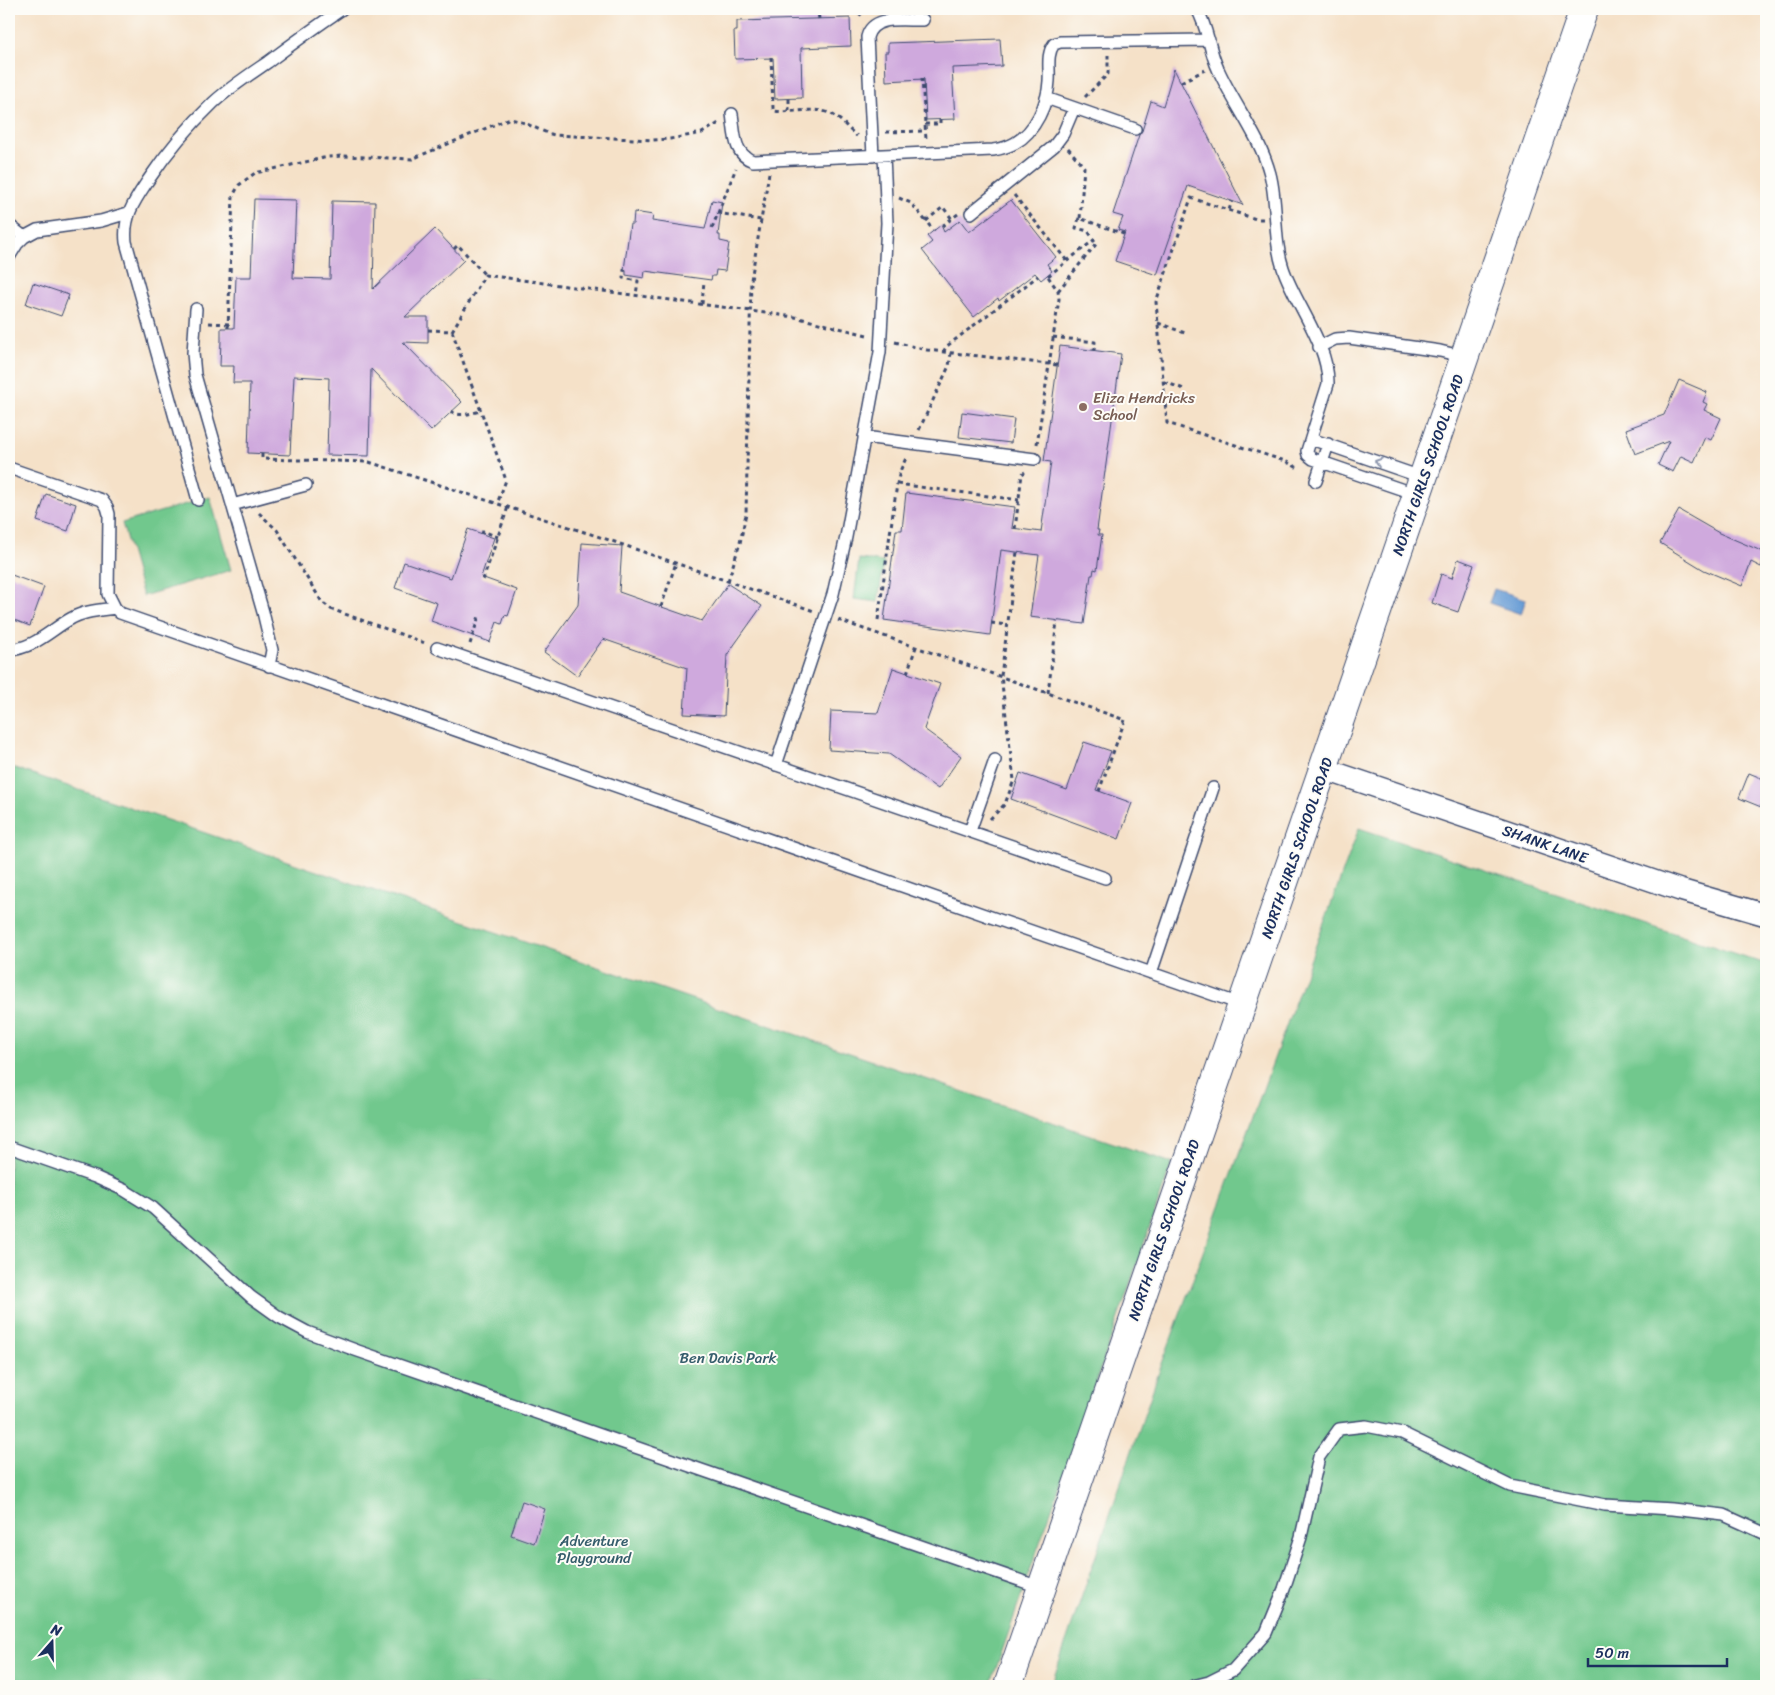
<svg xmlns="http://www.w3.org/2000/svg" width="1775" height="1695" viewBox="0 0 1775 1695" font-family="Sriracha,sans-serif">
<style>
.green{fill:#71c88d;stroke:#467c76}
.water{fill:#699dd5;stroke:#42669a}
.building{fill:#cfa9dd}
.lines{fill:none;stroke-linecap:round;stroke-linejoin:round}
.service-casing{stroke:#3c4a6e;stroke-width:14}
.minor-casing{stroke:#3c4a6e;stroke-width:24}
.secondary-casing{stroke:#3c4a6e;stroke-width:30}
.path{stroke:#3c4a6e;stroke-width:3;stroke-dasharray:4 4;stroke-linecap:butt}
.service{stroke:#fff;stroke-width:11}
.minor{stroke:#fff;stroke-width:21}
.secondary{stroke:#fff;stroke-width:28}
.oneway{stroke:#8d97ae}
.education-dot{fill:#8d6e63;stroke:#fdfcf7;stroke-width:2}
.labels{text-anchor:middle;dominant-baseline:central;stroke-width:4;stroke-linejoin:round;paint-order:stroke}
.education-label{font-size:15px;fill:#785e54;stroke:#fdfcf7;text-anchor:start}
.street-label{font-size:15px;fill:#1b2f5e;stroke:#fdfcf7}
.park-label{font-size:15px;fill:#355d6c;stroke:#fdfcf7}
</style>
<rect width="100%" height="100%" fill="#fdfcf7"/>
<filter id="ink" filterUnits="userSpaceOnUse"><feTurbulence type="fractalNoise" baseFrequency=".02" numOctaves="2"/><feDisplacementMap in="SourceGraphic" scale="10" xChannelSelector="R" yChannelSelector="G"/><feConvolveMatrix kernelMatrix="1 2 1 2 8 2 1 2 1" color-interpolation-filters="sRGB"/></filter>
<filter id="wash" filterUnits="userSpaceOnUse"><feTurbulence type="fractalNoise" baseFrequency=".0096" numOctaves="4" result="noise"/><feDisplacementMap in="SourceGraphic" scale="20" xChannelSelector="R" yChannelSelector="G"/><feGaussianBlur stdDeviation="1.12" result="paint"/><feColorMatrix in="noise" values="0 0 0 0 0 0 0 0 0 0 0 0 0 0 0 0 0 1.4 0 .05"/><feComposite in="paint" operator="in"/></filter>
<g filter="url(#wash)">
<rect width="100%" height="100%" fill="#f5e1c8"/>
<path class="green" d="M210 497 231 570 143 596 122 523Z
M859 559 884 562 878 602 854 599Z
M9 766 1172 1163 990 1686H9Z
M1359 828 1766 964V1686H1051L1160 1369Z"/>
<path class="water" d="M1494 589 1526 599 1521 614 1489 603Z"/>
<g id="blocks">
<path class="building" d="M850 18 851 46 801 48 802 98 775 99 773 58 735 59 734 31H737V21Z
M1000 39 1002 66 952 68 955 119 926 120 924 79 886 81 885 52H888V43Z
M1174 69 1243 205 1188 186 1157 275 1115 261 1125 232 1118 230 1123 217 1113 214 1139 135 1142 131 1151 101 1163 106Z
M254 199 296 200 293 278 330 279 332 201 375 202 373 289 435 229 464 260 405 317H428V343L403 342 462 402 431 431 371 369 369 456 327 455 329 378 294 376 290 455 248 453 250 383H233L234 366H220L221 340V328H234L236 277H251Z
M712 200 722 202 718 235H720V241L729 243 725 271 716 270 715 276H712L711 280 645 271 644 278 626 275V270H624L630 224H633L634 212 653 215 652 221 705 229Z
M1011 200 1056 257 1047 264 1052 271 1041 280 1035 273 999 301 998 298 974 317 922 250 932 242 927 236 941 225 944 232 960 220 969 232Z
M33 283 69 295 61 316 26 304Z
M1060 346 1121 354 1097 530H1099L1098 535H1102L1097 570 1094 569 1093 575H1091L1084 624 1030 617 1039 555 1001 550 990 635 884 620 896 530H902L906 493 1015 507 1012 528 1041 532 1051 462 1044 461Z
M1679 380 1707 392 1703 402 1707 404 1704 410 1721 418 1711 440 1705 437 1694 462 1681 456 1673 472 1658 465 1669 441 1635 454 1626 429 1664 415Z
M962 412 1014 419 1011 443 959 437Z
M46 494 76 504 68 531 37 521Z
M1679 510 1719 533 1766 553 1761 567 1751 562 1742 586 1704 570 1660 543Z
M468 529 494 538 481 577 517 590 508 616 505 615 502 624 497 622 490 642 431 621 437 603 395 588 404 562 451 578Z
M582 543 622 546 619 592 702 621 728 584 762 606 727 655 724 716 684 714 687 668 603 639 577 676 544 652 578 605Z
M1458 559 1474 565 1458 612 1432 603 1441 574 1452 578Z
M9 574 44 587 30 626 9 618Z
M893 668 940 684 924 729 961 756 938 789 889 754 829 750 831 711 878 713Z
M1084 742 1111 751 1096 790 1132 803 1119 839 1011 799 1020 773 1067 790Z
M1749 773 1766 780V809L1739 798Z
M522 1501 545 1509 534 1543 511 1535Z"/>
</g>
</g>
<g filter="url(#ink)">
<use href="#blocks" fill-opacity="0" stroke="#3c4a6e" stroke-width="1"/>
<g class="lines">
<defs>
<path id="service" d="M1197 9C1208 28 1209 50 1218 69 1234 105 1260 136 1270 174 1278 205 1273 238 1283 268 1295 304 1329 345 1328 384L1307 451 1308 455 1313 459 1418 495
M1046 98 1135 129
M732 114C735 133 733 154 753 161L993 150C1000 149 1008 147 1015 143 1035 132 1048 103 1049 81 1050 68 1046 55 1054 44L1060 42 1209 40
M873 156 867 37C873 14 904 21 923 20
M971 213 1054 146 1063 134 1074 108
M9 225 24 237
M9 257 17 244 24 237 37 230 101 221 128 213
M196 309 193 353 195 375 263 612 272 650 269 666
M1319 347 1335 339 1349 338 1440 351 1465 357
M864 437 1035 459
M1311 439 1424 478
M9 468 102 500 107 507 109 514 108 594 115 608 120 613 1243 1005
M1316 481 1328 444
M198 500 126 242C123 216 135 200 149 179 167 152 189 126 213 103 229 88 249 75 268 62 292 44 317 26 342 9
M232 505 306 485
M437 648 1105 878
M9 650C35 648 50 630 72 618 84 611 101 610 115 608
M776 765 833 594 846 537 880 352 887 223 884 155
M970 831 995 760
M1151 973 1213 788
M9 1147 95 1177 124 1190 153 1208 251 1297 279 1317 307 1332 358 1351 1042 1588
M1193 1686 1209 1682 1233 1670 1266 1633 1284 1589 1301 1537 1319 1457 1339 1429 1366 1426 1402 1433 1510 1486 1605 1505 1672 1509 1724 1515 1766 1534"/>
<path id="minor" d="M1324 769 1680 890 1766 915"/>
<path id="secondary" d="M1008 1686 1584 9"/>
</defs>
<use href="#service" class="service-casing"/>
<use href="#minor" class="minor-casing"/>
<use href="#secondary" class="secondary-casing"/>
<path class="path" d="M819 19 818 12H858L864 18
M771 57 773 108 774 111C793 114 816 105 833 115 842 120 849 130 857 136
M922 78 926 139
M1181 82 1205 70
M1085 97 1108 74V55
M789 99V111
M925 124H940V120
M886 132 926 131
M1068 148 1084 167 1080 219
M1014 195 1067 261
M899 198 911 203 934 231
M1229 210 1232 201
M717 213 761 220
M1263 219H1256L1191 198 1156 302 1167 423 1285 461 1300 469
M926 221 943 207 952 219
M942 226 958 214
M712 228 736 168
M454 249 458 245 485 275
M626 271 624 270 623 278 638 281 636 295
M1048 276 1094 240 1088 231 1076 228 1079 218 1124 234
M1058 291 1097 243 1094 240
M702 304 704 281
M209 323 229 324
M1158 323 1185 333
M228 328 233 196 239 185 255 173 328 157 342 156 412 159 508 119C524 120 538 131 554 135L653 140 670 139 702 133 719 123
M428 330 452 331 485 275 795 317 867 335
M452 331 506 480 497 504
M1053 337 1095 342 1094 350
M895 342 927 350 1057 365
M943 352 947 346 1038 276
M1164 382 1184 389
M451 411C459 418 471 413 481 411
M919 430 949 366 951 353
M1037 444 1059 299 1058 291 1047 275
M262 454V459L369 462 609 540 814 611
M897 484 1019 500
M259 513 277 530 322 602 331 609 425 643
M1015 529 1022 474 1025 472
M482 534 483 531 498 537
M483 580 508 507
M728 581 740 543 746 514 751 280 769 173
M661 607 676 563
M838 620 1125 720 1099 791
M878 620 897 484 900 471 907 456
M991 623 1007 625
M470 644 479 616
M907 673 916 647
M1048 693 1057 621
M990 819 1005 804 1014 780 1001 676 1017 552"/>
<use href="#service" class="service"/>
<use href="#minor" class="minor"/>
<use href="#secondary" class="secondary"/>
</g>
<defs><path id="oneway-chevron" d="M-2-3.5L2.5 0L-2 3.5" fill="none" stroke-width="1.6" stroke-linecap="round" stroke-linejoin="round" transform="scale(1.25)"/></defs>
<use class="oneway" href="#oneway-chevron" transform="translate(1378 462) rotate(-161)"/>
</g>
<circle class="education-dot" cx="1083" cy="407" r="5"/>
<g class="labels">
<g class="education-label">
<text x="1093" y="398">Eliza Hendricks<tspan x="1093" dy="17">School</tspan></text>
</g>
<g class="street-label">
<text transform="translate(1428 465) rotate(-71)">NORTH GIRLS SCHOOL ROAD</text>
<text transform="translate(1545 844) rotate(19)">SHANK LANE</text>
<text transform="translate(1297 848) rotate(-71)">NORTH GIRLS SCHOOL ROAD</text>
<text transform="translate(1164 1230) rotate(-71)">NORTH GIRLS SCHOOL ROAD</text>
</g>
<g class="park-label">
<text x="728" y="1358">Ben Davis Park</text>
<text x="594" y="1541">Adventure<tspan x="594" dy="17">Playground</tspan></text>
</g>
</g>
<rect width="1775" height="1695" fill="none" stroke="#fdfcf7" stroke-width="30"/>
<g transform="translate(52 1642) rotate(20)" stroke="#fdfcf7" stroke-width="4" paint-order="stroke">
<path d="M0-4L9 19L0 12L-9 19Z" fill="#1b2f5e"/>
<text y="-8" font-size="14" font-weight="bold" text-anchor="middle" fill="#1b2f5e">N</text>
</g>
<path d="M1588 1658v8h139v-8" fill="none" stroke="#1b2f5e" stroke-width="2.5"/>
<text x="1595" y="1658" font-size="15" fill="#1b2f5e" stroke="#fdfcf7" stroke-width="4" paint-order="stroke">50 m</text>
</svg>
